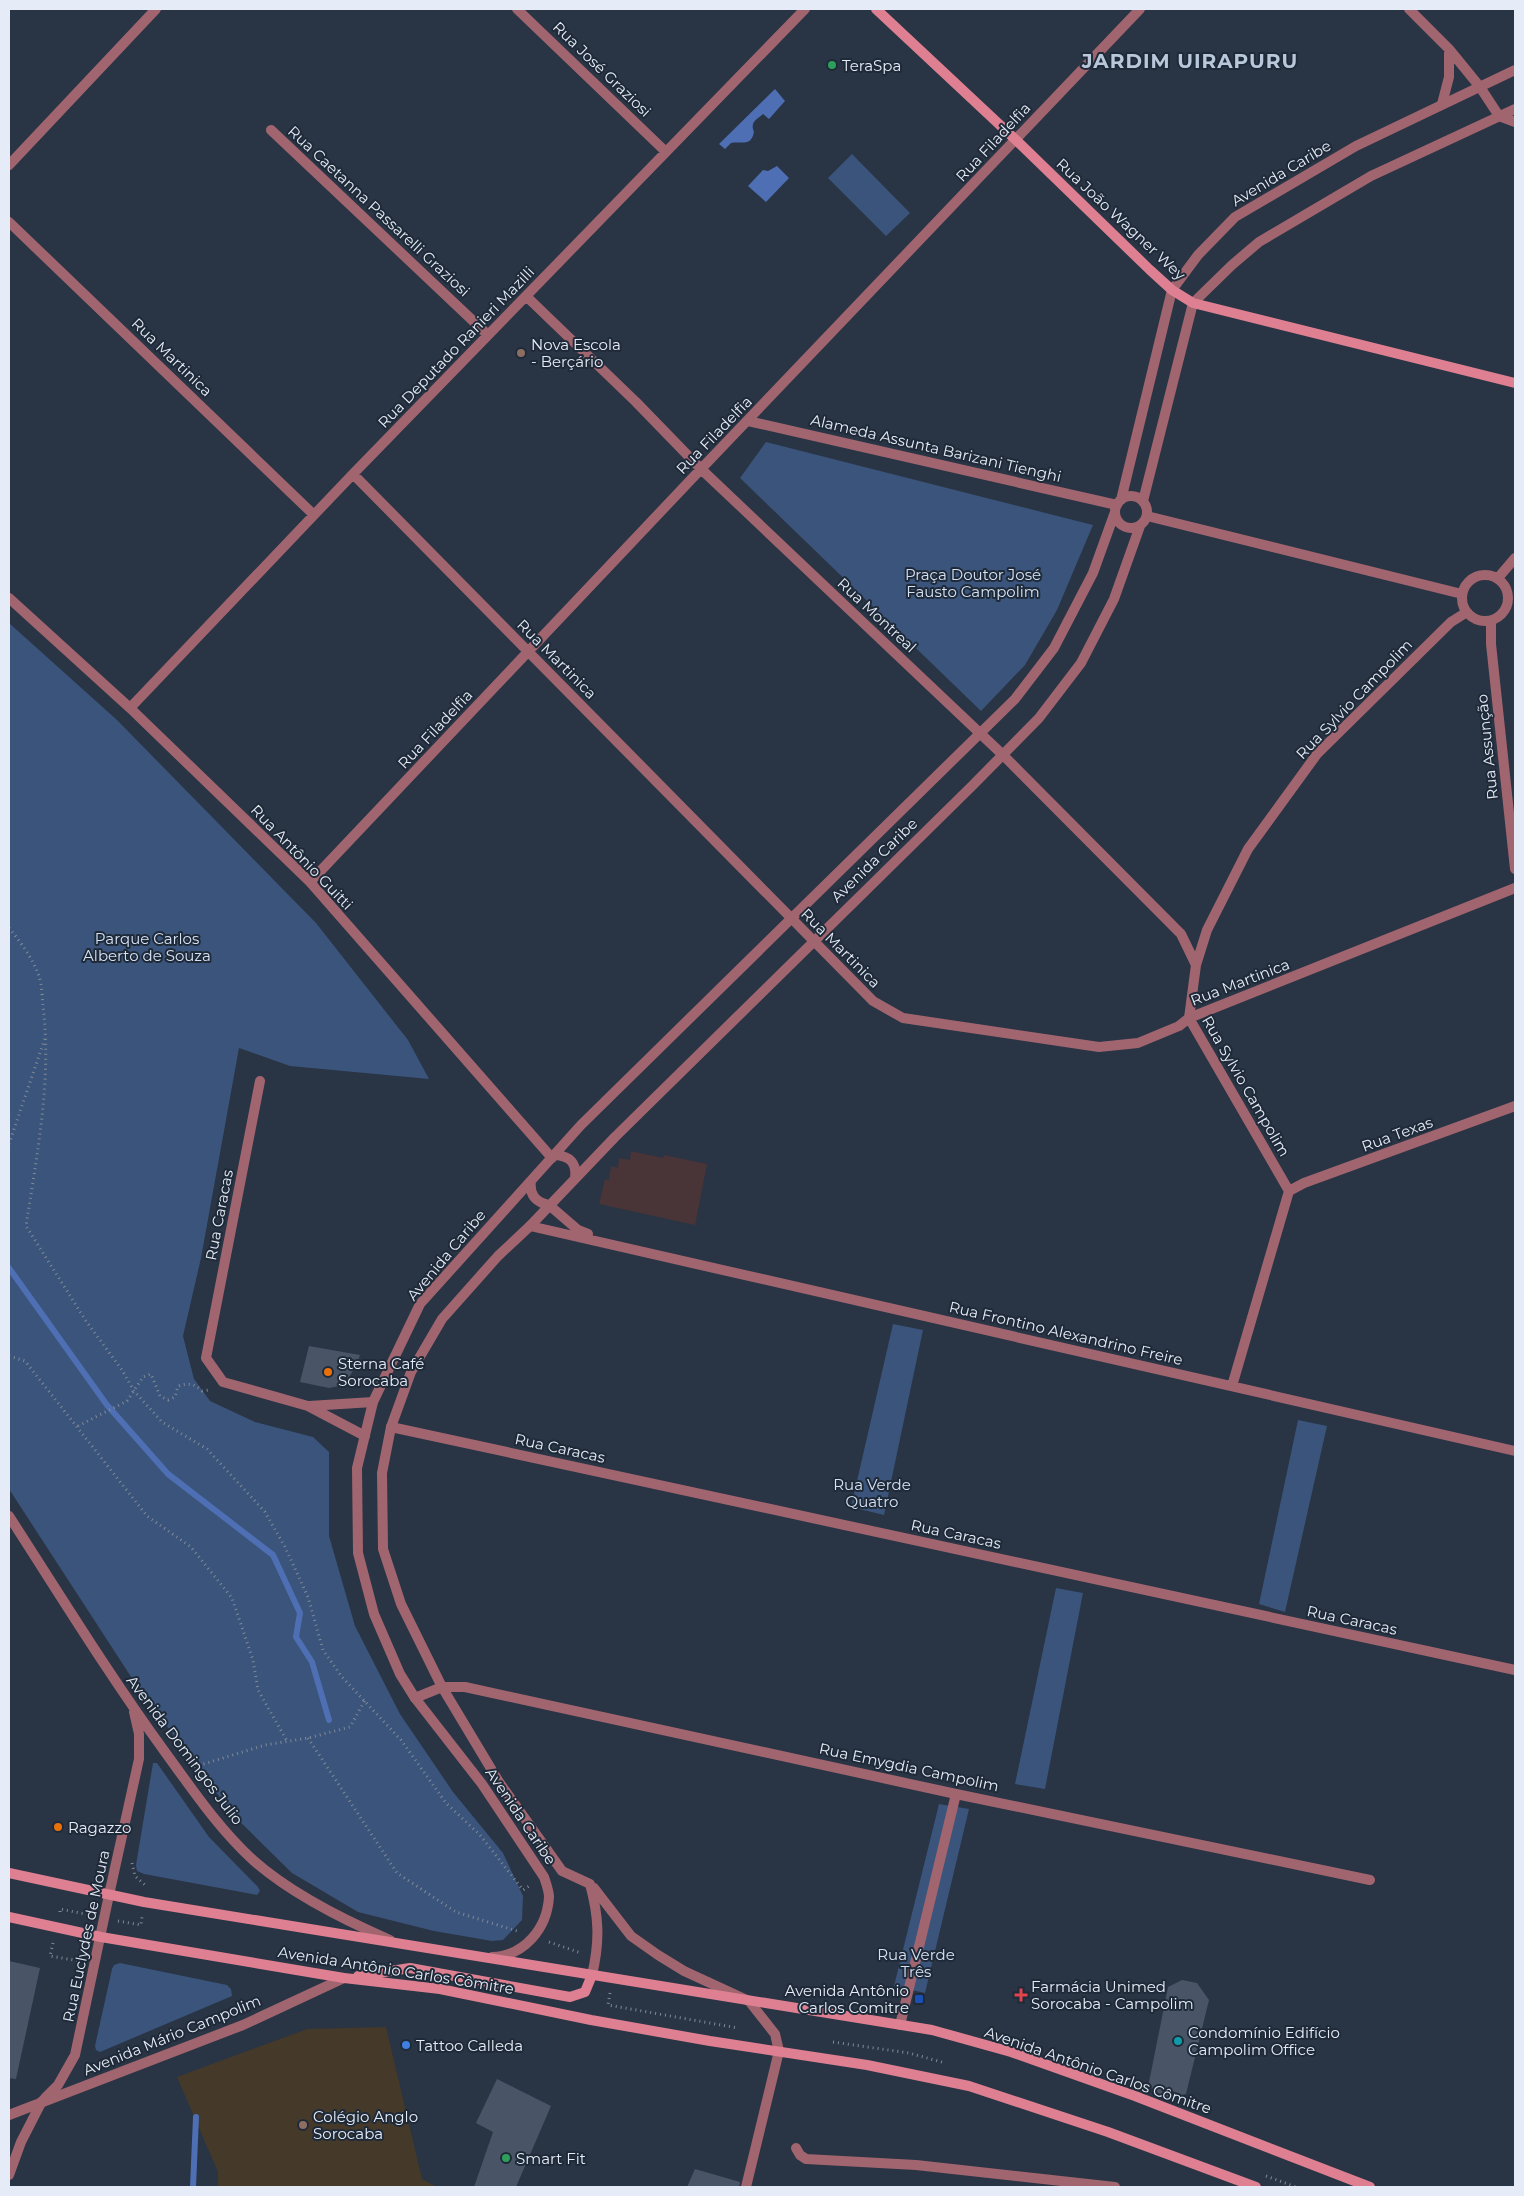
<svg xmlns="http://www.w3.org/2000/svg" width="1524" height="2196" viewBox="0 0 1524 2196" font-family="Montserrat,sans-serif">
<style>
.commercial{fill:#493537}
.education{fill:#453929}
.green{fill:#3a547b}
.water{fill:#4e6fb3}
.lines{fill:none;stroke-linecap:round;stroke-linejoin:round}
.stream{stroke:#4e6fb3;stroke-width:6}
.building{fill:#495566}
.path{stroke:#818a97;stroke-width:3;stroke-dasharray:1 4;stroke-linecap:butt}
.service{stroke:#a1656f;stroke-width:10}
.pedestrian{stroke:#a1656f;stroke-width:10}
.minor{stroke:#a1656f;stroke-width:10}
.tertiary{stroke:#a1656f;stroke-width:10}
.secondary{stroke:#de8091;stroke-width:10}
.leisure-dot{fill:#2e9e5b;stroke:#1f2a39;stroke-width:2}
.education-dot{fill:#8d6e63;stroke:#1f2a39;stroke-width:2}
.food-dot{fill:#e8710a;stroke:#1f2a39;stroke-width:2}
.health-dot{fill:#e0444e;stroke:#1f2a39;stroke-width:2}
.transit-dot{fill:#1a4fb4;stroke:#1f2a39;stroke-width:2}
.culture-dot{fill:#0f9aa8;stroke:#1f2a39;stroke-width:2}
.shop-dot{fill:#3f7fe0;stroke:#1f2a39;stroke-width:2}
.labels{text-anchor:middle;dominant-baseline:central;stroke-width:4;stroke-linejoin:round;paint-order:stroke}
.poi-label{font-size:15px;fill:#e5ecf7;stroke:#1f2a39;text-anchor:start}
.street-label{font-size:15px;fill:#e5ecf7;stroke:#1f2a39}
.park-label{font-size:15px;fill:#d5e1f4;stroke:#1f2a39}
.district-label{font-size:20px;font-weight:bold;letter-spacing:1px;fill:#b9c7db;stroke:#1f2a39}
</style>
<rect width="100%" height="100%" fill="#293444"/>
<path class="commercial" d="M631 1151 663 1158 664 1155 707 1164 695 1225 599 1204 605 1179 609 1180 611 1166 618 1168 619 1158 630 1160Z"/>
<path class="education" d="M386 2027 422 2179 437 2187H218V2172L177 2077 307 2029Z"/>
<path class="green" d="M852 154 910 213 886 236 828 178Z
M766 442 1093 525 1057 610 1025 665 981 711 740 478Z
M9 623 117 720 316 923 408 1040 429 1079 290 1066 239 1048 201 1258 183 1336 194 1379 210 1401 255 1422 313 1437 329 1452V1536L355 1626 400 1714 453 1792 503 1853 523 1896 522 1920 503 1940 492 1941 434 1931 358 1912 292 1873 233 1815 137 1686 9 1489Z
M893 1324 923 1330 884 1515 851 1507Z
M1298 1420 1327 1426 1285 1612 1259 1604Z
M1056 1588 1083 1593 1045 1789 1015 1784Z
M153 1763H157L209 1837 258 1887 260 1891 257 1895 144 1874 137 1871 136 1865Z
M939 1804 969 1809 925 1993 894 1986Z
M120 1963 227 1985 231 1989 232 1996 100 2052 96 2050 95 2046 112 1969 114 1965Z"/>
<path class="water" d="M775 89 785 101 769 119 763 114C756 120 750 122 754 132 751 147 742 141 731 143L725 149 719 144Z
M777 166 789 178 766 202 748 186 763 170 768 171Z"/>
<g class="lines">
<path class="stream" d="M9 1268 107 1405 168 1474 273 1555 300 1613 296 1637 312 1662 329 1720
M193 2187 196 2117"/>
</g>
<path class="building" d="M309 1346 360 1355 356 1366 344 1385 329 1388 300 1382Z
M9 1961 40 1968 16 2079 9 2078Z
M1182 1980 1197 1983 1209 2000 1186 2094 1169 2099 1153 2090 1149 2082 1168 1987Z
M497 2079 551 2106 516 2187H474L493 2132 476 2123Z
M695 2169 740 2182 739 2187H687Z"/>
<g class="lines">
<path class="path" d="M9 928C20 941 33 959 39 976 42 985 42 997 43 1006 52 1079 37 1154 26 1226L86 1321 122 1370 134 1391 162 1422 207 1449 265 1512 285 1547 308 1597 323 1650 342 1677 401 1740 446 1803 480 1835 523 1890 531 1885
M9 1144 45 1038
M9 1356 25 1361 147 1516 191 1547 232 1598 253 1660 258 1690 287 1741
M78 1426 127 1401 143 1377 151 1374 160 1396 168 1400 175 1397 178 1386C188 1383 194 1383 202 1391L209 1390
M308 1738 397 1873 456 1912 517 1931
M194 1767 265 1745 308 1738 350 1727 365 1700
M132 1863 135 1876 146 1886
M60 1912V1909L90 1915
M118 1921 141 1925 142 1917
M549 1942 581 1953
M53 1943 50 1956 80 1961
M610 1993 608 2005 738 2028
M833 2042 909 2053 945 2063
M1266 2176 1296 2187"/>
<path class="service" d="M796 2148 800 2155 806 2159 916 2165 1115 2187"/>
<path class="pedestrian" d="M900 2025 956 1794"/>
<path class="minor" d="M517 9 666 152
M1409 9 1449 49 1480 87 1499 116 1515 122
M1442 104 1449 77V49
M271 130 488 335
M9 165 156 9
M9 222 314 515
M526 296 636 402 701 469 1003 755 1181 934 1196 965
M748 421 1117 505
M353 474 873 1001 903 1018 1099 1047 1138 1043 1179 1026 1189 1018 1515 888
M1147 516 1462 594
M1462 598a23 23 0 1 1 46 0a23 23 0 1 1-46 0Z
M1498 578 1515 558
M9 598 130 708 310 882 552 1158
M1491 621V644L1515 869
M130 708 353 474 805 9
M310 882 701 469 1140 9
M260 1081 206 1358 223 1382 308 1406 365 1436
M1289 1191 1189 1018 1196 965 1207 930 1248 849 1317 754 1451 622 1467 612
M1289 1191 1304 1183 1515 1106
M549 1205 578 1230 588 1234
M530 1226 1515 1451
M1232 1386 1289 1191
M309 1406 373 1402
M391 1427 1515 1670
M9 1516C60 1595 109 1675 165 1752 192 1789 219 1829 253 1860 291 1894 344 1920 390 1940
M415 1698 442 1687H465L956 1794 1370 1880
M109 1895 139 1759V1734L134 1712
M9 2175 21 2142 42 2101
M746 2187 779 2051"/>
<path class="tertiary" d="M1115 512a16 16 0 1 1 32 0a16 16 0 1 1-32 0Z
M1121 500 1172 290 1198 255 1235 217 1356 146 1515 70
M1143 501 1193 303 1232 265 1259 242 1371 176 1515 109
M555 1155C570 1156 577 1163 575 1178
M531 1181C529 1195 536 1202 549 1205
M594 1888 631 1936 658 1955 684 1971 749 2001 775 2034 779 2051
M492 1957C524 1956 547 1929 549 1897 549 1891 546 1883 544 1877L482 1784 415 1698 400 1674 374 1614 358 1553 357 1468 373 1402 420 1304 581 1125 1015 699 1054 648 1093 573 1115 512
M592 1975C600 1941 599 1917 590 1884L562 1871 499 1782 442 1687 401 1604 383 1549 382 1473 391 1427 411 1372 442 1319 498 1256 530 1226 615 1137 972 786 1039 718 1081 663 1114 599 1140 526
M45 2098 58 2085 75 2055 109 1895
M9 2115 243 2025 344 1978"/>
<path class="secondary" d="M876 9 1016 140 1150 270 1172 290 1193 303 1515 383
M9 1873 144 1902 932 2030 1011 2052 1135 2096 1370 2187
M9 1917 101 1937 344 1978 440 1989 591 2020 710 2041 867 2065 969 2086 1108 2132 1256 2187
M358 1976 410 1968 570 1997 585 1992 592 1975"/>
</g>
<g class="leisure-dot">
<circle cx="832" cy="65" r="5"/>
<circle cx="506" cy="2158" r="5"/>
</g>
<g class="education-dot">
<circle cx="521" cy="353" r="5"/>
<circle cx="303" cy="2125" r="5"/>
</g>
<g class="food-dot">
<circle cx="328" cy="1372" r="5"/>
<circle cx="58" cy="1827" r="5"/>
</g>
<path class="health-dot" d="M1018.5 1987.5h5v5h5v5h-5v5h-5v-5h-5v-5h5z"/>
<rect class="transit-dot" x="914" y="1994" width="10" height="10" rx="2.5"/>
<circle class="culture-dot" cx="1178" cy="2041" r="5"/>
<circle class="shop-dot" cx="406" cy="2045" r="5"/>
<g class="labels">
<g class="poi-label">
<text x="842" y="65">TeraSpa</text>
<text x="531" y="344">Nova Escola<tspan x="531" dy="17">- Berçário</tspan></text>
<text x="338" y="1363">Sterna Café<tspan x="338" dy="17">Sorocaba</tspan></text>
<text x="68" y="1827">Ragazzo</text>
<text x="1031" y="1986">Farmácia Unimed<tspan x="1031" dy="17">Sorocaba - Campolim</tspan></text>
<text x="909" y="1990" text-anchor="end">Avenida Antônio<tspan x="909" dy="17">Carlos Comitre</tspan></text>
<text x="1188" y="2032">Condomínio Edifício<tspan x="1188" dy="17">Campolim Office</tspan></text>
<text x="416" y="2045">Tattoo Calleda</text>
<text x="313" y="2116">Colégio Anglo<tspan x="313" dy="17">Sorocaba</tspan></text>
<text x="516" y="2158">Smart Fit</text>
</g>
<g class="street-label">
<text transform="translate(602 69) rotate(44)">Rua José Graziosi</text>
<text transform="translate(993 142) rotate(-47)">Rua Filadelfia</text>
<text transform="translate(1281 173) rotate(-31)">Avenida Caribe</text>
<text transform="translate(379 211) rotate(43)">Rua Caetanna Passarelli Graziosi</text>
<text transform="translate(1121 219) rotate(43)">Rua João Wagner Wey</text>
<text transform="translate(456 347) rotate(-46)">Rua Deputado Ranieri Mazilli</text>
<text transform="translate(172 357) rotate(44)">Rua Martinica</text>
<text transform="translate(714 435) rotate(-46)">Rua Filadelfia</text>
<text transform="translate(936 448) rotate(13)">Alameda Assunta Barizani Tienghi</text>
<text transform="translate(877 615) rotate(43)">Rua Montreal</text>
<text transform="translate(557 659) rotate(45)">Rua Martinica</text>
<text transform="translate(1354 699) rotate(-46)">Rua Sylvio Campolim</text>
<text transform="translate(435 729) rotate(-47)">Rua Filadelfia</text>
<text transform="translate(1487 747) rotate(-96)">Rua Assunção</text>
<text transform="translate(302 857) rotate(46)">Rua Antônio Guitti</text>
<text transform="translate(874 860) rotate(-44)">Avenida Caribe</text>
<text transform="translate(841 948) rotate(45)">Rua Martinica</text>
<text transform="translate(1240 982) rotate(-21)">Rua Martinica</text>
<text transform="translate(1246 1086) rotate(60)">Rua Sylvio Campolim</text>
<text transform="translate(1397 1134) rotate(-20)">Rua Texas</text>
<text transform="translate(219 1215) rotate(-79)">Rua Caracas</text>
<text transform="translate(446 1255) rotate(-50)">Avenida Caribe</text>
<text transform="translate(1066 1333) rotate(13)">Rua Frontino Alexandrino Freire</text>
<text transform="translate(560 1448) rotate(12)">Rua Caracas</text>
<text transform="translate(956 1534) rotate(12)">Rua Caracas</text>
<text transform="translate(1352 1620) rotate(12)">Rua Caracas</text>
<text transform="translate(185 1750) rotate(53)">Avenida Domingos Julio</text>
<text transform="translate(909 1767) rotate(12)">Rua Emygdia Campolim</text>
<text transform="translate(521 1816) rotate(56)">Avenida Caribe</text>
<text transform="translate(86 1936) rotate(-78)">Rua Euclydes de Moura</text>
<text transform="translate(396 1970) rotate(9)">Avenida Antônio Carlos Cômitre</text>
<text transform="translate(172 2035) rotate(-22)">Avenida Mário Campolim</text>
<text transform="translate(1098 2070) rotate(19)">Avenida Antônio Carlos Cômitre</text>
</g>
<g class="park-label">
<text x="973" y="574">Praça Doutor José<tspan x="973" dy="17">Fausto Campolim</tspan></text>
<text x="147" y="938">Parque Carlos<tspan x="147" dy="17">Alberto de Souza</tspan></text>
<text x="872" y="1484">Rua Verde<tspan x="872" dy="17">Quatro</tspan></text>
<text x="916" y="1954">Rua Verde<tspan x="916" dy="17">Três</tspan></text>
</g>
<g class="district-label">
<text x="1190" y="61">JARDIM UIRAPURU</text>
</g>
</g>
<rect width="1524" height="2196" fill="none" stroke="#e5ecf7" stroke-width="20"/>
</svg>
